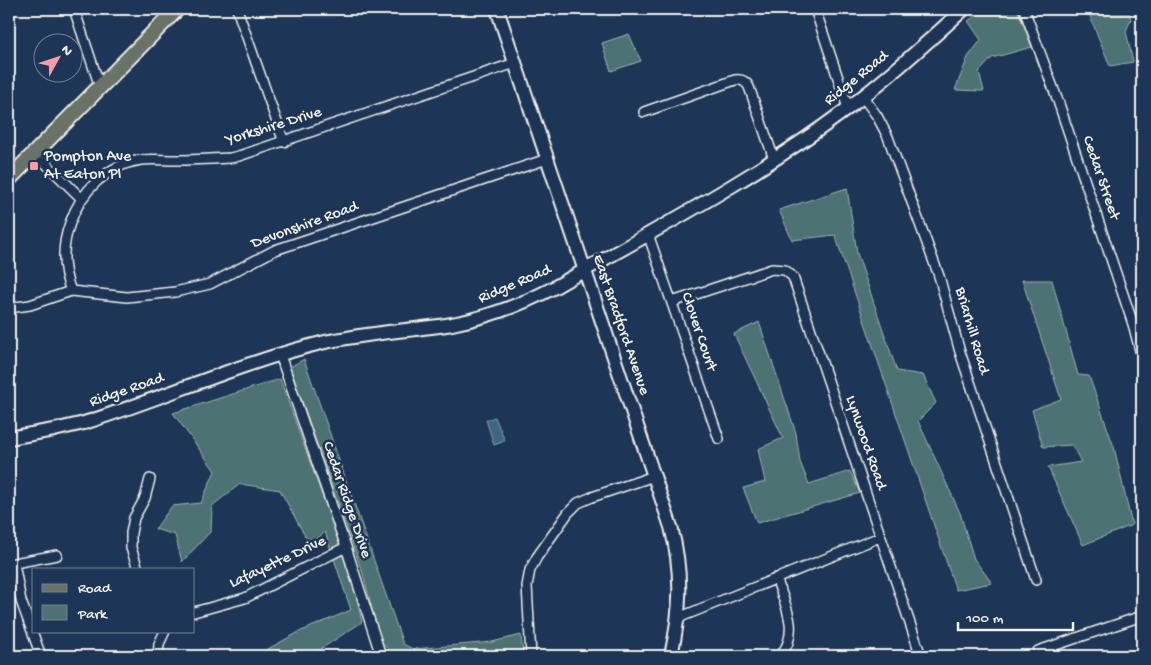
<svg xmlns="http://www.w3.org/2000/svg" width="1151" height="665" viewBox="0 0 1151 665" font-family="'Gochi Hand',sans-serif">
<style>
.green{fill:#4e7273;stroke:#a1b2ae}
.water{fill:#3c6883;stroke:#869fab}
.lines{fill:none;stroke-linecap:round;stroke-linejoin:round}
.street-casing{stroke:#f4f1e8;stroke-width:12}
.secondary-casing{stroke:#f4f1e8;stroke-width:16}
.primary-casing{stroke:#f4f1e8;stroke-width:18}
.street{stroke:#1d3557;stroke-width:9}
.secondary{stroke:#1d3557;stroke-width:12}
.primary{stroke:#697266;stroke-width:14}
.poi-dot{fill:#ff9aa2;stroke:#1d3557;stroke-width:2}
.labels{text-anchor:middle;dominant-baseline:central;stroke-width:5;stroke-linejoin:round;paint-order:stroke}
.street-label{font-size:16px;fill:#f4f1e8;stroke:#1d3557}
.poi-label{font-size:16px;fill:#f4f1e8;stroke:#1d3557;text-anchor:start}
</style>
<rect width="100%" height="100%" fill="#1d3557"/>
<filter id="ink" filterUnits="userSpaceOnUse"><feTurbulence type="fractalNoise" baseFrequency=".02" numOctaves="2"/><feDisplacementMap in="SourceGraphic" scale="10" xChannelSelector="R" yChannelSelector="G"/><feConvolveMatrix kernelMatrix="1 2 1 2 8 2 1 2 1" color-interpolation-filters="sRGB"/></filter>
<g filter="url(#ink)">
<path class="green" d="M985 9H1017L1032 47 992 58 979 72 984 91 955 90 968 57 981 40 968 21Z
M1087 9H1127L1131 19 1126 31 1133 62 1110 66Z
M629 34 641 61 611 71 602 43Z
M847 188 857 253 897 371 923 375 936 403 918 421 960 513 974 559 992 583 956 590 835 235 792 240 779 210Z
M1022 280H1052L1078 375 1089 376 1114 447 1132 525 1083 545 1048 467 1081 462 1072 445 1043 447 1032 410 1061 399Z
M759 322 796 433 800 462 809 484 850 471 860 493 757 523 743 488 765 482 758 449 783 438 734 334Z
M304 359 403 644 413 649 492 642 521 635 523 653 510 656H394L380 640 363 574 290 367Z
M280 379 339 542 357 598 362 622 310 656H255L299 632 351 610 325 532 310 545 280 490 240 484 212 506 211 531 182 562 175 535 155 529 172 506 201 503 215 471 173 413Z"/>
<path class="water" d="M495 417 505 441 494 445 486 420Z"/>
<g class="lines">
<defs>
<path id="street" d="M74 9 100 87
M237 9 284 142
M815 9 848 108
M1024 9 1058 101 1133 324 1142 358
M863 97 877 116 888 137 939 276 960 352 1036 580
M644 112 735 80C741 79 746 81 749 87L774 159
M35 153 81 198
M648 234 719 439
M71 291C62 269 62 245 70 223 81 191 107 165 141 160 152 159 164 160 176 160 194 160 212 159 230 158L239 156 515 63
M672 302 772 269 785 270 793 277 921 656
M9 308 30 305 71 291 127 297 175 292 210 284 275 250 547 159
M280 355 346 547 381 656
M14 563 21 601 41 656
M9 564 57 555
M138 569 131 548V533L134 518 145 498 150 479
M776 578C785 604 801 632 780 656
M194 612 245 598 346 547
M678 618 880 537
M1038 651 1142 616
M158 656 159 644 165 631
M531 656 527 586 530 570 537 557 568 513 578 503 592 497 654 476"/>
<path id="secondary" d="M497 9 671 527C683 573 681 610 671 656
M9 438 54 430 84 423C163 398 240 363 321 343 364 333 408 331 452 324 489 317 523 304 555 287 653 231 753 179 843 112 886 80 925 44 964 9"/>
<path id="primary" d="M9 179 177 9"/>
</defs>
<use href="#street" class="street-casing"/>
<use href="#secondary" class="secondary-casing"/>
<use href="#primary" class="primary-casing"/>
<use href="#street" class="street"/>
<use href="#secondary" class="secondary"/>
<use href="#primary" class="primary"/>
</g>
</g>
<rect class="poi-dot" x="29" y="161" width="10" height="10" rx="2.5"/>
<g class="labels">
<g class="street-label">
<text transform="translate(857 79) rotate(-39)">Ridge Road</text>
<text transform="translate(274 127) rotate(-17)">Yorkshire Drive</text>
<text transform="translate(1100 178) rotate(71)">Cedar Street</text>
<text transform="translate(305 226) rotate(-20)">Devonshire Road</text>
<text transform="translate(515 285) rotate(-23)">Ridge Road</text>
<text transform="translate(620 325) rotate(71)">East Bradford Avenue</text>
<text transform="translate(971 331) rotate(74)">Briarhill Road</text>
<text transform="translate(698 332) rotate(71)">Clover Court</text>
<text transform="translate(127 391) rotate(-19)">Ridge Road</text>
<text transform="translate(865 443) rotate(71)">Lynwood Road</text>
<text transform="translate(346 500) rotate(71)">Cedar Ridge Drive</text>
<text transform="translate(278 563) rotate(-25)">Lafayette Drive</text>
</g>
<g class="poi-label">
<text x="44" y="157">Pompton Ave<tspan x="44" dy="18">At Eaton Pl</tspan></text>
</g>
</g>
<rect width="1151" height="665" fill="none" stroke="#1d3557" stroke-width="30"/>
<rect x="15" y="15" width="1121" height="635" fill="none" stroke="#f4f1e8" stroke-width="2" filter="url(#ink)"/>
<rect x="32" y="568" width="162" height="65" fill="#1d3557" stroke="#738091"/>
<rect x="42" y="584" width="25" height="8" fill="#697266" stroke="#738091"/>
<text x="78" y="592" font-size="15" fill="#f4f1e8">Road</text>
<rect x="42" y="605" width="25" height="15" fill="#4e7273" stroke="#738091"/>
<text x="78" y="618" font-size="15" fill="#f4f1e8">Park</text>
<g transform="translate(58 58) rotate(50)"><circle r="24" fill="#1d3557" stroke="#738091"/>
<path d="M0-4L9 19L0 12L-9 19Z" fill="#ff9aa2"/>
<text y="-8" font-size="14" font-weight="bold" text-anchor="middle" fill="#f4f1e8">N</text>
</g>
<path d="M958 622v8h115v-8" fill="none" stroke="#f4f1e8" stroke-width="2.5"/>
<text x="966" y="622" font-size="15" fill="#f4f1e8" stroke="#1d3557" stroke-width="4" paint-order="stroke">100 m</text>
</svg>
